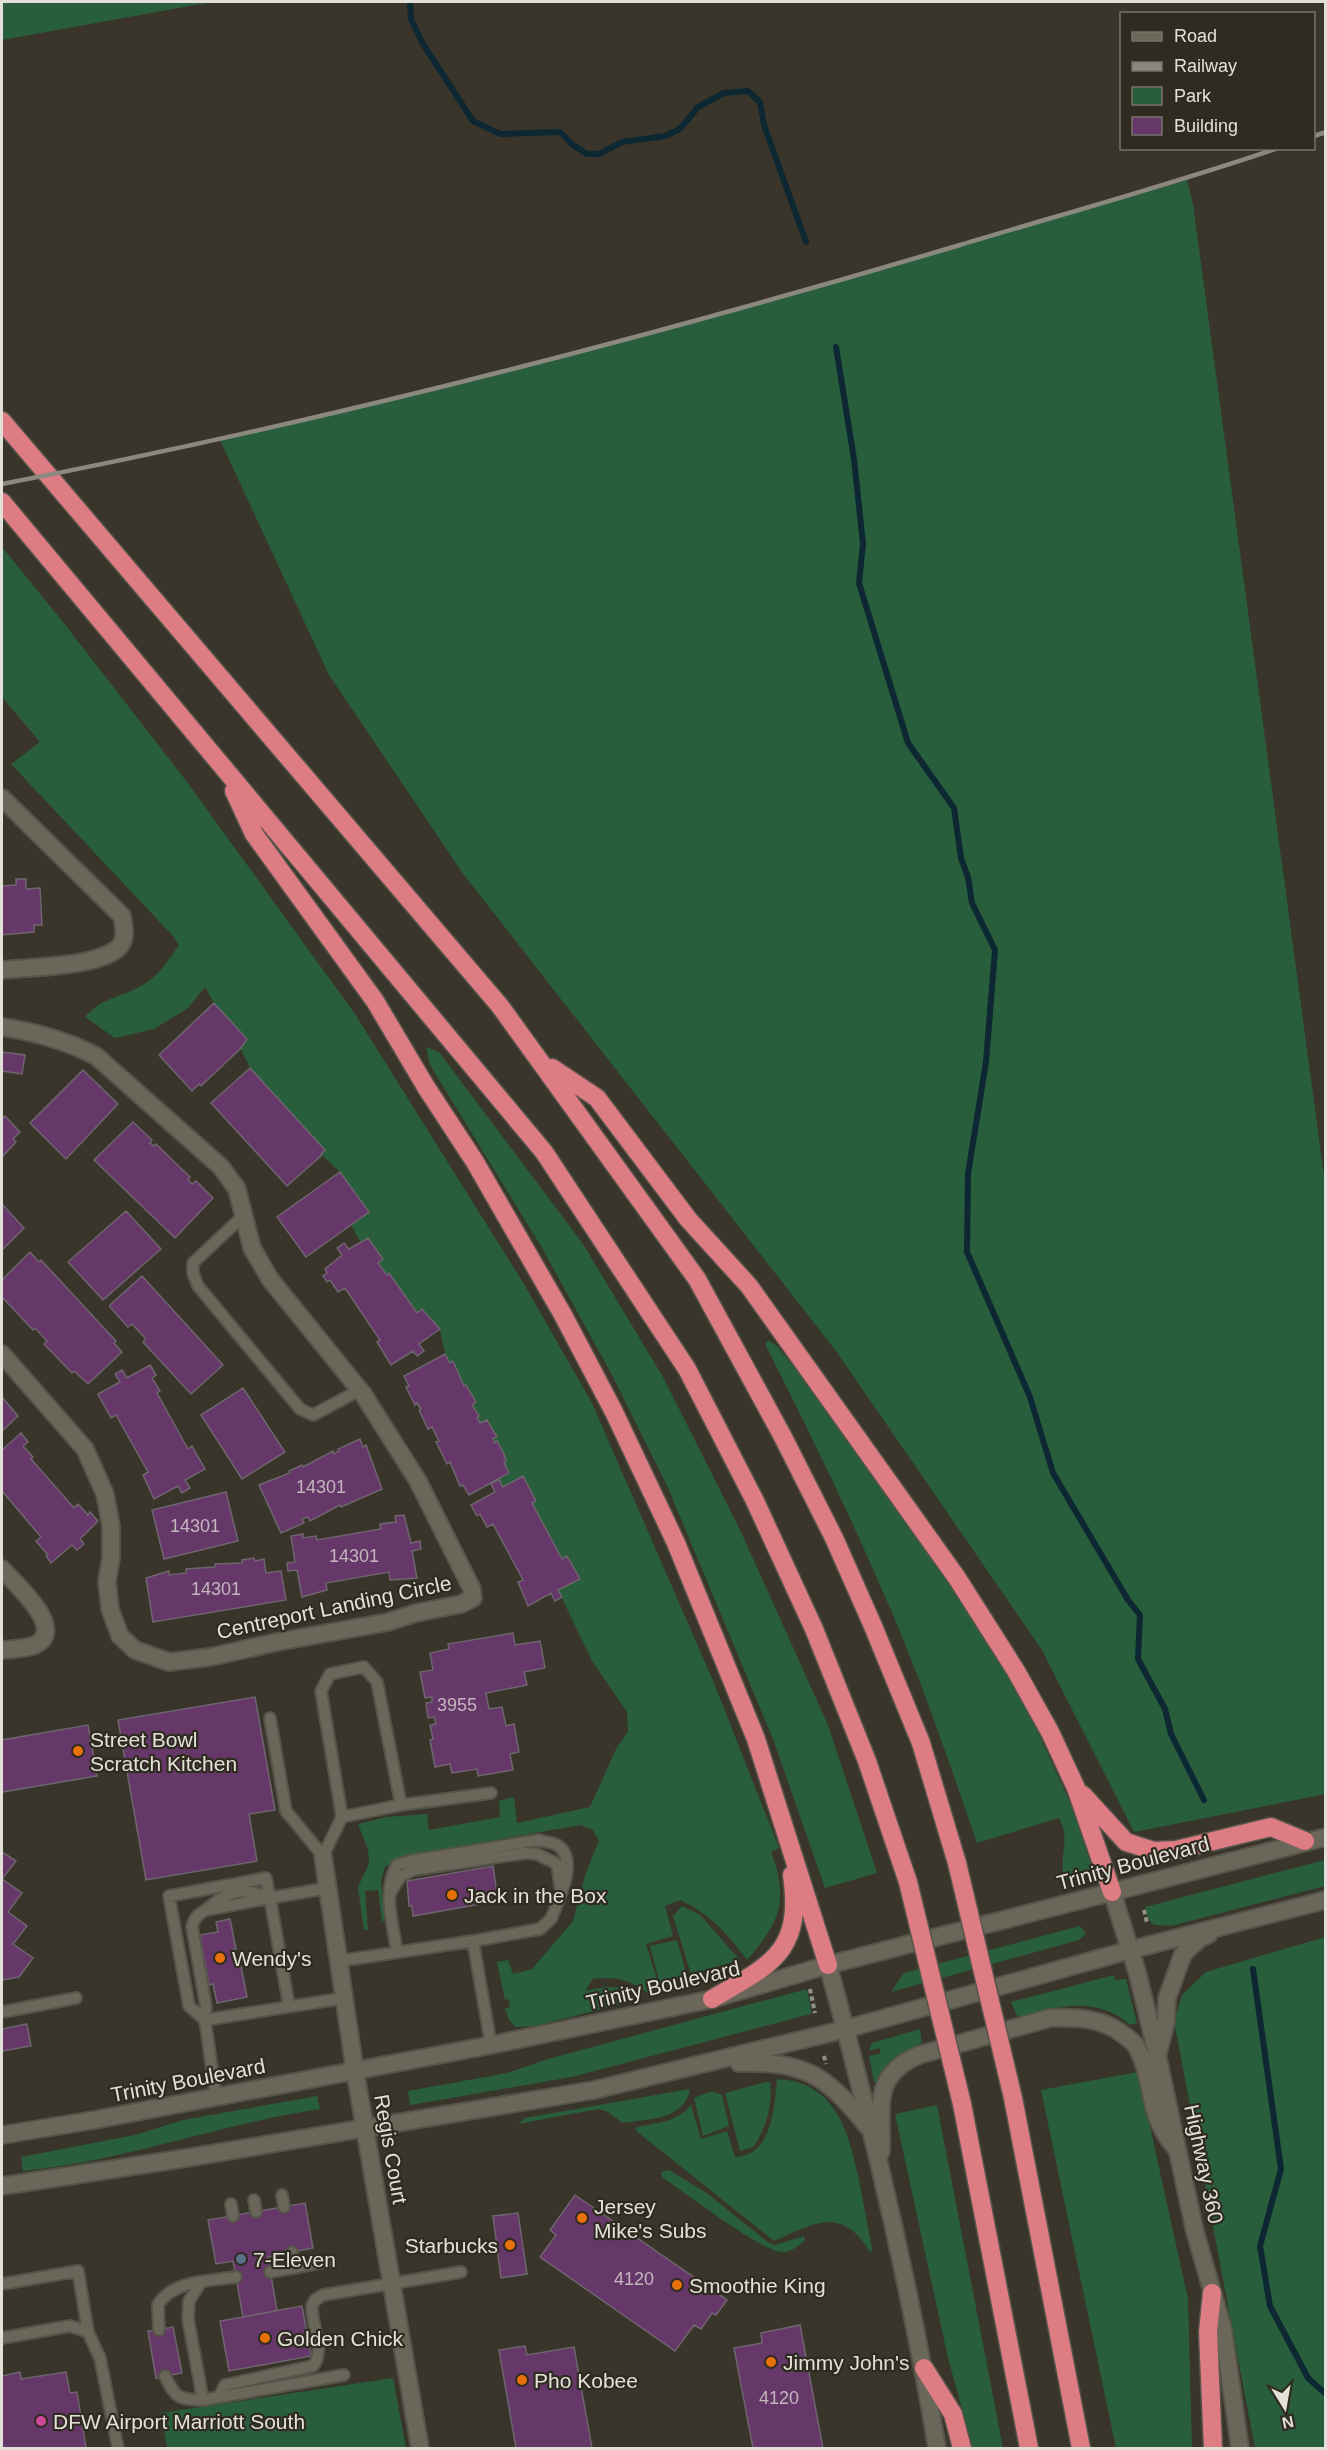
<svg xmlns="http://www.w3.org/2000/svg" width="1327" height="2450" viewBox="0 0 1327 2450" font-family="Helvetica,sans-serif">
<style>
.green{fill:#295e3d}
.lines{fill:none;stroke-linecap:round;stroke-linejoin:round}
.stream{stroke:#0d2733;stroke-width:6}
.building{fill:#663869;stroke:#6f656f;stroke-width:1.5}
.service-casing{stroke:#56544a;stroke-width:14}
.minor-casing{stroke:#56544a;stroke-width:20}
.secondary-casing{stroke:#56544a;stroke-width:20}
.motorway-casing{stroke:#56544a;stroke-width:21}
.path{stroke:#939088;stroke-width:4;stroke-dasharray:4.5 3;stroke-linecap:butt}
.service{stroke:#6a6659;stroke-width:10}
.minor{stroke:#6a6659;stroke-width:16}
.secondary{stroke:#6a6659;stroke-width:16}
.motorway{stroke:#dd7c82;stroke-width:18}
.rail{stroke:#8b887f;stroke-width:4.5}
.motorway-bridge-casing{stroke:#56544a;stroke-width:21;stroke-linecap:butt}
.motorway-bridge{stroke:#dd7c82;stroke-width:18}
.food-dot{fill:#e8710a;stroke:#2f2b20;stroke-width:2}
.service-dot{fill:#5c6f8a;stroke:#2f2b20;stroke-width:2}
.hotel-dot{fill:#d1479c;stroke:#2f2b20;stroke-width:2}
.labels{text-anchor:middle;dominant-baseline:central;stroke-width:4.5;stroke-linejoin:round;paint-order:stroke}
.number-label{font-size:18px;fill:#c3b6bd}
.street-label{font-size:21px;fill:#e2e0d9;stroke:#2f2b20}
.poi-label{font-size:21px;fill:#e2e0d9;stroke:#2f2b20;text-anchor:start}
</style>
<rect width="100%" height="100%" fill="#39352a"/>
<path class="green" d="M2 2H212L2 40Z
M1187 180 1193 204 1325 1183 1326 1794 1134 1832 1042 1650 836 1351 464 875 329 675 220 440 570 355 809 290Z
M2 547 63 622 187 782 355 1014 524 1284 592 1403 714 1683 779 1848 771 1852C790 1901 779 1923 747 1960 728 1934 710 1914 680 1900L665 1906 673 1936 646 1944 660 1989 648 1993C629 1980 616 1976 593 1979L585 1991C609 1986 622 1983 642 1999L534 2026 516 2027 509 2020 505 2008 510 2007 509 1999 505 2000 497 1962 508 1960 513 1974 532 1969 573 1921 586 1872 599 1841 593 1830 580 1825 405 1856 385 1867 381 1881 385 1920 382 1922 378 1890 365 1891 368 1930H364L358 1887 369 1864 368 1849 358 1824 386 1817 427 1814 429 1830 500 1817 499 1801 514 1797 517 1823 590 1807 617 1747 628 1732 627 1712 592 1661 558 1590 579 1580 578 1577 568 1556 562 1559 532 1503 536 1501 523 1477 503 1487 499 1479 509 1473 504 1463 506 1462 498 1442 495 1443 493 1438 496 1436 488 1420 480 1423 477 1418 479 1416 472 1405 476 1402 467 1385 464 1386 454 1362 450 1363 445 1354 440 1329 423 1309 417 1313 389 1274 387 1275 378 1263 383 1259 369 1239 361 1243 351 1225 369 1212 340 1172 321 1154 324 1150 250 1068 240 1047 247 1039 214 1003 205 987 188 1008 154 1029 115 1038 85 1017C102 998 118 998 139 987 157 978 168 961 179 945L172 935 11 764 40 742 2 697Z
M426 1047 439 1052 583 1244 663 1377 741 1532 828 1725 877 1873 825 1888 773 1739 668 1488 612 1375 542 1248 430 1065Z
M768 1340 777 1346 811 1388 984 1630 1037 1730 1072 1807 1093 1870 1065 1880C1057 1857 1072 1842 1059 1818L977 1843C947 1756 917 1667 879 1583 844 1502 805 1423 765 1344Z
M1325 1860V1886L1171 1926C1151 1925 1150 1927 1145 1907Z
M682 1906 700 1915 740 1960 691 1974 673 1916Z
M1080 1926 1086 1934 1079 1940 891 1992 904 1973Z
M1325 1937V2448H1255L1174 2021 1182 1995 1206 1972Z
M677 1940 687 1976 660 1984 650 1946Z
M1114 1975 1115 1980 1126 1979 1137 2023 1130 2025C1094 1994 1059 2007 1018 2018L1011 2002Z
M807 1989 812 2014 803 2016 572 2077 410 2105 408 2091 507 2073 548 2059Z
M920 2029 922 2043C898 2054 889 2059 877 2082H874L869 2056 881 2053 879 2048 869 2051 872 2043Z
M1138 2072 1188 2299 1192 2448H1116L1041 2090Z
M777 2079C834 2082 847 2127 858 2175 863 2199 867 2224 872 2248L871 2253C842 2206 816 2222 774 2241L635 2130 637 2127C657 2123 677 2122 691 2105L701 2139 727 2131 735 2157C773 2155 774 2108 777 2079Z
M766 2082H770C773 2105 766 2129 753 2147L740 2151 725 2093Z
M690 2089C685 2120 648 2119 623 2123L606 2111 598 2109 518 2124 525 2118Z
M712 2091 722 2095 729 2126 703 2136 694 2098Z
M317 2096 320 2109C220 2124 124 2161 23 2171L21 2157 135 2135 183 2120Z
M937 2105 1003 2448H973L948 2358 895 2114Z
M669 2170 708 2194 769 2243 775 2245 804 2236 805 2240C799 2246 790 2253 781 2252 759 2250 686 2193 663 2178L661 2172Z
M393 2378 406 2448H167L161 2413Z"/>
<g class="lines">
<path class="stream" d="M410 2 411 19 423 44 473 121 500 134 560 132 573 145 587 154H599L622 142 665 136 680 129 698 107 724 93 748 91 760 102 764 125 806 242
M836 347 854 459 863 544 859 583 908 743 954 808 961 858 968 877 972 903 995 950 986 1062 968 1174 967 1252 1030 1397 1053 1473 1128 1600 1140 1615 1138 1659 1165 1709 1171 1734 1204 1800
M1253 1969 1281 2169 1260 2246 1270 2306 1308 2378 1326 2394"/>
</g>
<path class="building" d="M16 879H26V889L40 888 42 925H34V932L2 935V886L16 885Z
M214 1003 247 1039 241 1048 201 1086 199 1084 192 1091 159 1055Z
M2 1052 25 1055 22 1074 2 1071Z
M250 1068 325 1150 321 1154 322 1155 287 1186 211 1103Z
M83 1070 118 1104 66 1159 30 1123Z
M5 1116 20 1132 13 1139 16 1142 2 1157V1119Z
M133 1122 152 1140 150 1143 154 1146 156 1144 190 1177 188 1180 192 1184 196 1181 213 1198 175 1238 94 1160Z
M340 1172 369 1212 306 1257 277 1217Z
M2 1204 24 1228 2 1250Z
M126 1211 161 1249 103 1300 68 1262Z
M368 1238 383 1259 378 1263 387 1275 389 1273 417 1313 422 1309 440 1329 419 1344 424 1351 417 1356 413 1351 391 1365 377 1342 380 1340 345 1288 338 1292 330 1280 327 1282 323 1276 327 1273 325 1269 342 1255 337 1248 344 1243 349 1249Z
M30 1252 39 1262 41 1260 116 1341 114 1343 122 1352 88 1384 74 1371 72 1373 44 1344 47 1341 35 1328 33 1330 2 1297V1280Z
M142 1276 223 1365 191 1394 143 1342 146 1339 132 1324 128 1327 110 1307V1305Z
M445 1354 450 1363 453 1361 464 1386 466 1385 476 1402 472 1405 479 1416 477 1418 480 1423 487 1420 497 1437 493 1438 495 1443 497 1441 504 1454 506 1462 504 1463 509 1473 469 1495 463 1485 460 1486 450 1462 447 1464 436 1442 439 1441 432 1427 428 1429 419 1410 421 1409 417 1403 415 1405 406 1387 409 1386 404 1376Z
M150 1365 156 1375 152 1378 160 1391 157 1393 188 1449 192 1446 205 1469 185 1480 190 1488 182 1493 178 1486 154 1499 143 1475 148 1472 116 1415 111 1418 98 1394 120 1382 115 1374 122 1370 127 1378Z
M243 1388 285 1452 242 1479 201 1415Z
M2 1397 18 1416 2 1431Z
M21 1433 28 1442 23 1446 33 1457 31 1459 74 1508 78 1504 88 1515 90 1512 98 1521 80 1539 84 1544 77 1550 72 1545 51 1563 46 1556 48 1555 36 1541 41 1537 2 1491V1450Z
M360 1439 363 1447 366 1445 382 1489 341 1507 340 1505 310 1521 308 1517 302 1519 304 1523 281 1533 259 1485 290 1473 289 1471 302 1465 303 1467 333 1451 334 1454 339 1451 338 1449Z
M523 1476 536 1501 532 1503 562 1559 567 1556 580 1579 558 1590 562 1597 555 1601 551 1593 528 1606 518 1582 523 1580 493 1524 487 1527 480 1514 477 1516 471 1505 495 1492 491 1484 499 1479 503 1487Z
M226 1492 238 1541 164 1559 152 1510Z
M404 1515 411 1543 420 1541 421 1549 412 1551 417 1578 390 1580 389 1572 326 1583 327 1590 302 1597 297 1570 288 1571 287 1563 295 1562 291 1536 303 1534V1538L316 1536 317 1540 381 1529 380 1524 396 1522 395 1516Z
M254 1558 255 1561 264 1559 266 1573 281 1571 286 1600 153 1622 146 1578 169 1571V1575L186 1573V1569L215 1567V1564L242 1563V1560Z
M513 1633 515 1645 540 1641 545 1668 524 1672 527 1685 486 1693 489 1709 502 1707 506 1726 514 1724 519 1752 510 1754 513 1770 478 1776 477 1769 452 1773 450 1764 435 1767 430 1740 433 1739 430 1725 436 1724 434 1717 428 1718 426 1703 432 1702V1697L425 1698 420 1672 433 1670 430 1653 449 1649 448 1644Z
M255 1697 275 1810 249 1814 257 1861 146 1880 118 1720Z
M88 1725 97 1776 2 1792V1740Z
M2 1852 16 1861 2 1879 22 1893 8 1912 27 1926 13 1944 33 1958 19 1977 3 1980 2 1982Z
M493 1866 498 1901 413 1916 412 1906H409L407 1881Z
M230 1919 236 1949H234L237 1967 241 1966 247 1997 217 2003 213 1984 209 1985 200 1935 218 1932 216 1922Z
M27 2024 31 2046 2 2051V2029Z
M575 2195 727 2300 716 2315 712 2313 701 2329 694 2325 675 2351 540 2257 556 2235 550 2230Z
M305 2203 313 2248 268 2257 277 2311 243 2317 233 2261 216 2264 208 2220Z
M518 2213 527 2274 501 2278 493 2216Z
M302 2306 311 2356 229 2371 220 2321Z
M800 2325 823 2448H753L734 2348 762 2343 761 2333Z
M173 2327 182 2373 156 2378 148 2331Z
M525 2346 527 2355 574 2347 592 2448H516L499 2350Z
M20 2372 21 2379 66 2372 70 2393 77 2392 86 2448H2V2376Z"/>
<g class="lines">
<defs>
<path id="service" d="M244 1215 193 1263V1273L198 1286 300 1409 313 1415 360 1390
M270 1718 286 1811 323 1856 342 1817 321 1691 330 1674 364 1667 377 1682 401 1805 491 1793
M342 1817 401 1805
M328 1888 270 1898 266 1878 169 1896 189 2006 205 2020 344 1998
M390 1893 401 1876 413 1870 525 1853 537 1854 557 1864 560 1886
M270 1898 289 2006
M206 1910C227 1891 243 1886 269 1898
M397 1952C393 1923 382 1892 397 1865L410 1861 539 1840C544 1842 552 1842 557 1845 580 1859 558 1901 551 1919L540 1929 473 1941
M339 1961 473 1941 491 2045
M2 2012 76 1998
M216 2097 205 2020 206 2006 192 1927C194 1918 198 1914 206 1910L270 1898
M282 2195 284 2207
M254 2200 256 2212
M231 2204 233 2216
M292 2252 295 2268
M270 2272 330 2261
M201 2282 189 2301 188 2319 203 2400
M2 2284 78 2271 88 2332
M159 2330 158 2305C172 2280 210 2281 236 2277
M2 2338 70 2326 88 2332 100 2358 118 2448
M165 2376C176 2399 179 2399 203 2400L344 2375
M219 2397 225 2385 313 2366C326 2350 311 2325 312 2306L315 2300 323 2295 461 2272"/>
<path id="minor" d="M2 798 122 916C124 927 127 938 119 947 100 967 30 967 2 970
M2 1027C36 1032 65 1040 96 1056L221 1167 237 1189 252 1248 270 1279 363 1394 418 1481 472 1589 473 1598 461 1604 416 1613 388 1622 277 1642 210 1657 169 1662 135 1650 120 1636 110 1609 107 1581 111 1558V1526L105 1494 85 1449 2 1354
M2 1569C14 1583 68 1629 35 1645 25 1649 12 1649 2 1650
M323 1856 355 2071 420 2448"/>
<path id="secondary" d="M1112 1892 1138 1975 1157 2054 1195 2232 1223 2329 1240 2448
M828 1965C872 2124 910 2286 937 2448
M1158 2053 1166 2022 1167 1998 1183 1954 1200 1938 1209 1934
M739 2063C805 2061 826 2075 867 2126
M2 2135 94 2120 491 2045 712 1999 828 1965 1326 1837
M881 2152C883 2108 870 2076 919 2055L1050 2018C1078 2017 1103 2018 1124 2035 1129 2039 1135 2043 1137 2048 1155 2081 1146 2113 1174 2146
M2 2186 180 2159 594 2090 846 2029 1130 1950 1326 1900"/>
<path id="motorway" d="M2 421 500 1006 697 1279 783 1437 834 1538 873 1626 921 1743 957 1863
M2 502 544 1152 687 1369 755 1501 814 1629 867 1761 908 1882
M234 791 254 834 375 1001 426 1087 475 1162 563 1315 614 1412 676 1543 756 1739 828 1965
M552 1068 597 1098 688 1219 749 1286 957 1578 1016 1671 1050 1732 1076 1788 1112 1892
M1083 1795 1126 1842 1154 1851 1176 1850 1271 1827 1305 1841
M712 1999C771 1964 803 1953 792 1875
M1013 2098 1081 2448
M962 2104 1029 2448
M1212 2293 1208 2332 1213 2448
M924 2368 953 2414 962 2448"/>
</defs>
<use href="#service" class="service-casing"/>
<use href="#minor" class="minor-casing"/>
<use href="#secondary" class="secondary-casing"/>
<use href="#motorway" class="motorway-casing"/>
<path class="path" d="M1144 1910 1147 1923
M810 1989 815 2013
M824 2056 826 2064"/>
<use href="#service" class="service"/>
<use href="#minor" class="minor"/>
<use href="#secondary" class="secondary"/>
<use href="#motorway" class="motorway"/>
<path class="rail" d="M1314 136 1326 132
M2 484C325 422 644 339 960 245 1066 213 1173 184 1278 148"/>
<defs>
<path id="motorway-bridge" d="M957 1863 1013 2098
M908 1882 962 2104"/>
</defs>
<use href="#motorway-bridge" class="motorway-bridge-casing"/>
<use href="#motorway-bridge" class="motorway-bridge"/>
</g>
<g class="food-dot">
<circle cx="78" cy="1751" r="6"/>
<circle cx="452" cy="1895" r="6"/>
<circle cx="220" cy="1958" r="6"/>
<circle cx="582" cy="2218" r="6"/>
<circle cx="510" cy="2245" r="6"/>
<circle cx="677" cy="2285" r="6"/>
<circle cx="265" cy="2338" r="6"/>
<circle cx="771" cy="2362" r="6"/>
<circle cx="522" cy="2380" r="6"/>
</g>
<circle class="service-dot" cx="241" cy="2259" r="6"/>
<circle class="hotel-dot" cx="41" cy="2421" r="6"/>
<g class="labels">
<g class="number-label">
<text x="321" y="1487">14301</text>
<text x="195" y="1526">14301</text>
<text x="354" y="1556">14301</text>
<text x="216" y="1589">14301</text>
<text x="457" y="1705">3955</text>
<text x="634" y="2279">4120</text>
<text x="779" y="2398">4120</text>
</g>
<g class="street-label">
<text transform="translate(334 1607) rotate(-12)">Centreport Landing Circle</text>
<text transform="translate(1133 1863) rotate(-15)">Trinity Boulevard</text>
<text transform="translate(663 1985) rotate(-13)">Trinity Boulevard</text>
<text transform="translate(188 2080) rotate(-11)">Trinity Boulevard</text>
<text transform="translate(391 2149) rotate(80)">Regis Court</text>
<text transform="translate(1204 2164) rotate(78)">Highway 360</text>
</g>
<g class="poi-label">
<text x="90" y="1739">Street Bowl<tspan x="90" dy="24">Scratch Kitchen</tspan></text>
<text x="464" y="1895">Jack in the Box</text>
<text x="232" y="1958">Wendy's</text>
<text x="594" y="2206">Jersey<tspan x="594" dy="24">Mike's Subs</tspan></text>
<text x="498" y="2245" text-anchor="end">Starbucks</text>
<text x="253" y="2259">7-Eleven</text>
<text x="689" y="2285">Smoothie King</text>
<text x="277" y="2338">Golden Chick</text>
<text x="783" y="2362">Jimmy John's</text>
<text x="534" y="2380">Pho Kobee</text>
<text x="53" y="2421">DFW Airport Marriott South</text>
</g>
</g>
<rect width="1327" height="2450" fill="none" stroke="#e2e0d9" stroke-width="6"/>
<rect x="1120" y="12" width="195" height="138" fill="#2f2b20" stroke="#77736a" stroke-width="1.5"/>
<rect x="1132" y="32" width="30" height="9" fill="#6a6659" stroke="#77736a" stroke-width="1.5"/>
<text x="1174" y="42" font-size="18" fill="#e2e0d9">Road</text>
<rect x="1132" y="62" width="30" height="9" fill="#8b887f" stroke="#77736a" stroke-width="1.5"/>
<text x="1174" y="72" font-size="18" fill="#e2e0d9">Railway</text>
<rect x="1132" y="87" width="30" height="18" fill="#295e3d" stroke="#77736a" stroke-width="1.5"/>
<text x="1174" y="102" font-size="18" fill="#e2e0d9">Park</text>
<rect x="1132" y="117" width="30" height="18" fill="#663869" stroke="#77736a" stroke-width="1.5"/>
<text x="1174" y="132" font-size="18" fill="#e2e0d9">Building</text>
<g transform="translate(1285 2408) rotate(169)" stroke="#2f2b20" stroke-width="4.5" paint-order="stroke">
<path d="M0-4.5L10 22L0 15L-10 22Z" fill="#e2e0d9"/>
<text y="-9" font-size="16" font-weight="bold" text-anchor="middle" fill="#e2e0d9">N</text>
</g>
</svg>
